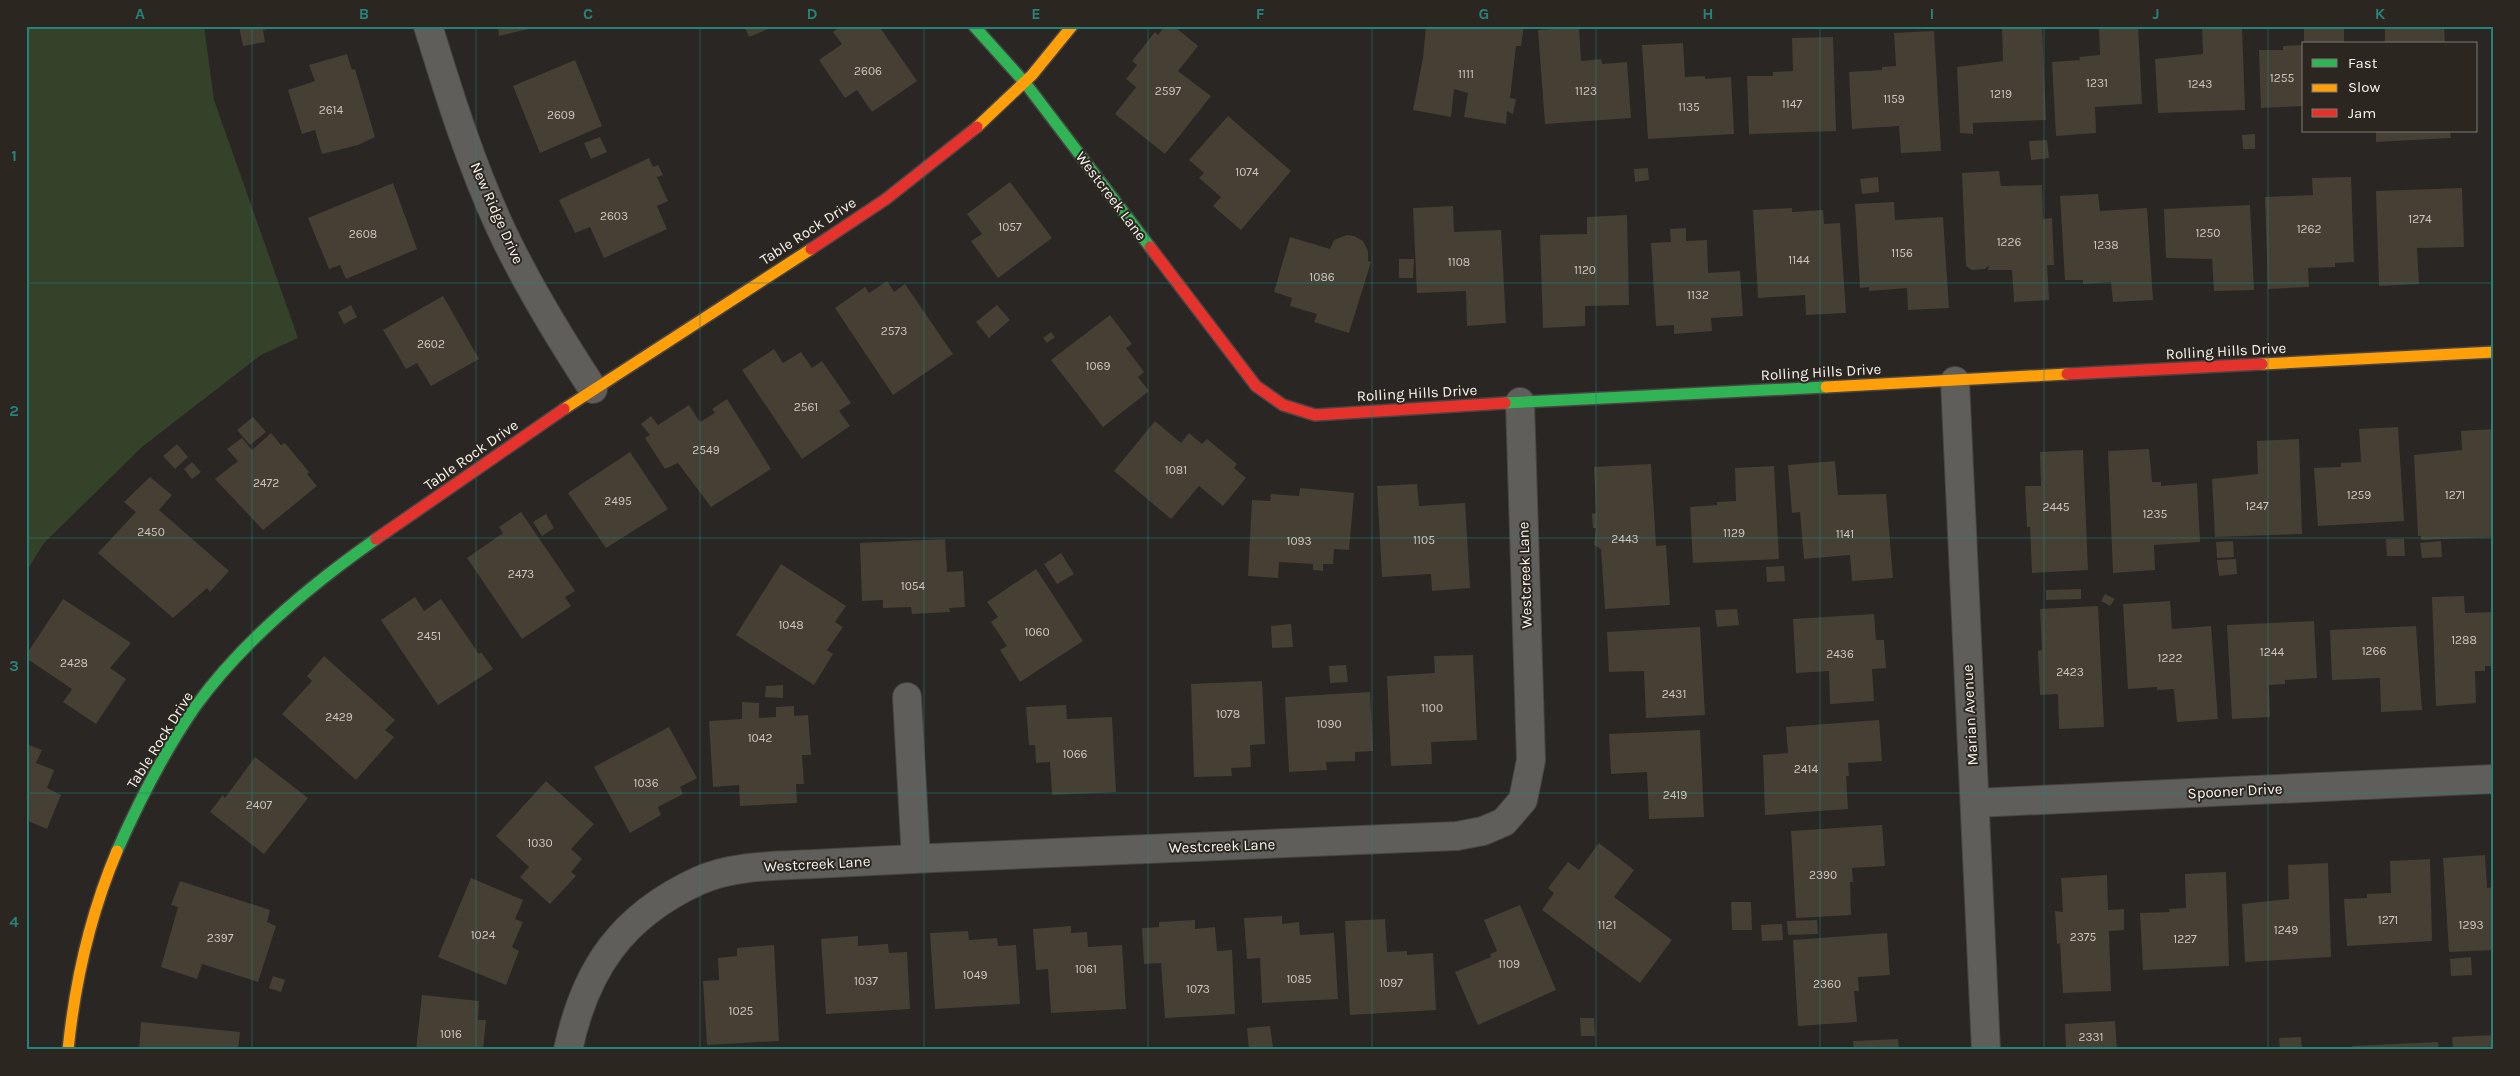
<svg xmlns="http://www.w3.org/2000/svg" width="2520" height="1076" viewBox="0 0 2520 1076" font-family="Karla,sans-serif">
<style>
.green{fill:#334228}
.building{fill:#463f34}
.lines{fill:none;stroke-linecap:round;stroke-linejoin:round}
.street-casing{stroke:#474542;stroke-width:30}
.fast-casing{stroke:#474542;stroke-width:14}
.slow-casing{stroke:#474542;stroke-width:14}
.jam-casing{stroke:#474542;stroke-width:14}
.street{stroke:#605e5b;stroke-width:28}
.fast{stroke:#30b455;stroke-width:11}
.slow{stroke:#ff9f0a;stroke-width:11}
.jam{stroke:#e5322d;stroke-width:11}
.grid{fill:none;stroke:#26837b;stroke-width:1;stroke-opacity:0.55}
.labels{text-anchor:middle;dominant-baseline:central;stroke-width:4;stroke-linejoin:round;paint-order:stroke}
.number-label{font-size:12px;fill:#cbc7c0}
.street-label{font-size:15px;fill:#f7f4ef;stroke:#2c2620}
.neatline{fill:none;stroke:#26837b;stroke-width:2}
.grid-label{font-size:16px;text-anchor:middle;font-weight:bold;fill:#26837b}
</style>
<rect width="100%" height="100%" fill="#292623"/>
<path class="green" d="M26 26H204L214 100 298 338 261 355 142 447 44 543 26 572Z"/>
<path class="building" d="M239 26H277V27L263 30 265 42 243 46Z
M498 26H537V27L499 36Z
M744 26H775L749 37Z
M841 26H879L917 81 872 112 857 90 845 98 819 60 842 44 833 32Z
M1165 26H1174L1198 46 1178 71 1211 96 1165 154 1115 114 1136 87 1126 79 1137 65 1132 61 1155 32 1158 35Z
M1426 26H1524L1521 46H1516L1510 98 1516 99 1513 114 1507 111 1506 124 1464 117 1468 93 1454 89 1451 117 1413 110 1423 58Z
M2042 26 2046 120 1973 123V134L1960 133 1957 67 2003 61 2002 28Z
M2099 26H2138L2142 104 2095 107 2096 133 2056 136 2052 62 2080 60 2079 57 2100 55Z
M2202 26H2242L2245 110 2158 113 2155 59 2203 54Z
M2304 26H2344V44H2304Z
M2385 26H2444L2445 44H2385Z
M1579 27 1581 61 1601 59 1602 64 1627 62 1631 118 1545 124 1538 30Z
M1934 31 1941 151 1901 153 1899 126 1852 129 1849 72 1882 70V67L1896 66 1894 33Z
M1833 37 1836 131 1749 134 1747 76H1773V72L1793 71 1792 38Z
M1683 43 1685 77 1705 76V79L1731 77 1734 134 1648 139 1642 45Z
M2304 45V106L2261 108 2259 50H2283V46Z
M347 54 352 70 355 69 375 137 358 145 322 154 315 130 302 134 288 90 315 81 309 65Z
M575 60 602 126 540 153 513 86Z
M1228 116 1291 171 1241 230 1213 206 1221 197 1199 178 1204 173 1189 160Z
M2376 131H2450L2451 138 2376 142Z
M2255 134V149H2243L2242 135Z
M600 137 607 152 591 159 584 143Z
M2047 140 2049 158 2031 160 2029 141Z
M649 158 653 167 658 165 663 175 657 177 668 201 657 206 667 229 604 258 590 227 575 233 559 200Z
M1648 168 1649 180 1635 182 1634 169Z
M1999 171 2001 186 2042 185 2043 219 2052 218 2054 265H2047L2049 300 2014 302 2012 270H1988L1989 265 1985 269 1972 270 1966 266 1962 173Z
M1878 177 1879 192 1862 194 1860 179Z
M2351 177 2354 262 2335 263V267L2308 268 2309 287 2268 289 2265 197 2313 195 2312 178Z
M1010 182 1052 238 998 278 971 241 982 234 967 214Z
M393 183 417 249 346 279 340 265 329 269 308 218Z
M2462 188 2464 247 2417 248 2419 284 2379 286 2376 191Z
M2098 194 2100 211 2147 208 2153 300 2113 302 2111 282 2083 284V280H2065L2060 196Z
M1894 202 1895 220 1943 217 1949 308 1908 310 1907 288 1869 291V287L1860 288 1855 204Z
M2250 205 2254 290 2214 291 2212 259 2166 258 2164 209Z
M1453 206 1454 232 1501 230 1506 323 1467 326 1466 291 1417 293 1413 208Z
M1792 208V212L1823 210 1824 224 1840 223 1846 313 1806 315 1805 295 1758 298 1753 210Z
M1627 215 1629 305 1585 306V326L1543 328 1540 235 1587 234V217Z
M1686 228V241L1707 240 1708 273 1740 271 1743 316 1711 318 1712 331 1674 334V325L1656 326 1651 243 1671 242 1670 229Z
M1347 235 1354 236 1363 241 1368 251V261L1371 262 1349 333 1314 322 1317 314 1290 306 1292 298 1274 292 1290 237 1330 249 1334 240Z
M1399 259H1414L1413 278H1399Z
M887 281 894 292 905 284 953 354 893 395 835 308 865 287 869 293Z
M443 296 479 359 431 386 417 363 406 369 383 330Z
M351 305 357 317 344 324 338 312Z
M997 305 1010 320 989 338 976 322Z
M1110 315 1132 344 1126 348 1144 372 1138 377 1149 391 1103 427 1051 360Z
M1051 332 1055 337 1047 343 1043 338Z
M774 349 783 363 801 352 812 368 822 361 851 403 839 411 850 426 802 459 742 370Z
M727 399 771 469 711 507 678 463 665 469 645 438 650 435 641 424 651 416 658 425 689 405 700 422 715 413 712 409Z
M253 417 266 432 250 445 237 430Z
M1155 421 1181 443 1189 433 1202 444 1207 439 1237 464 1234 468 1246 478 1223 506 1199 486 1171 519 1114 471Z
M2398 427 2404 521 2318 526 2314 468 2341 467V463L2361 462 2359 429Z
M2494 429V537L2421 540V536H2418L2414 455 2462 450 2461 431Z
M271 433 281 445 285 443 309 472 307 474 317 486 263 530 215 479 238 461 227 449 242 438 252 450Z
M2299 439 2302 534 2215 537 2212 479 2258 474 2257 441Z
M177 444 188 457 175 469 163 456Z
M2149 449 2152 482H2161V486L2197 483 2200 542 2154 545 2155 570 2113 573 2108 451Z
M2083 450 2088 570 2032 573 2030 527H2027L2025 486H2041L2040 452Z
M630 452 668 509 606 548 568 493Z
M1835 461 1838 495 1886 494 1893 578 1852 581 1850 555 1804 559 1800 512 1792 513 1788 465Z
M192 462 201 472 192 479 184 469Z
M1651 464 1656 546 1666 545 1670 605 1605 609 1601 549 1594 545 1596 528H1593L1592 514 1596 513 1594 467Z
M1774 466 1779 559 1693 563 1690 507 1717 505V502L1736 501 1735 468Z
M150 477 172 495 159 510 229 571 210 592 207 588 173 618 98 553 136 512 124 502Z
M1417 484 1419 506 1465 503 1470 588 1432 591 1431 574 1382 577 1377 486Z
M1300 488 1354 493 1349 550 1334 549 1333 564H1323V571L1313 570V564L1279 562 1278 578 1248 576 1252 500 1270 501 1271 494 1299 496Z
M521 512 575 591 565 597 571 606 522 639 467 558 503 533 499 527Z
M546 514 554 528 542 536 533 522Z
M945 539 947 572 963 571 965 607 949 608 950 612 912 614 911 607 883 608V600L862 601 860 543Z
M2386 539H2404L2405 556H2387Z
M2233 541 2234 557 2217 558 2216 542Z
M2441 541 2442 557 2422 558 2420 543Z
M1061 553 1074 574 1057 584 1044 564Z
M2236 559 2237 574 2219 576 2217 560Z
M781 564 846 606 835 622 843 627 827 650 833 654 814 685 736 635Z
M1784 566 1785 581 1767 582 1766 567Z
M1036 569 1083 641 1020 682 1000 650 1007 646 991 622 998 617 987 602Z
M2081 589V599L2046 600V590Z
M2105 594 2115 599 2110 606 2101 601Z
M2464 596 2465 613 2494 612V666H2485V671H2475L2476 703 2436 706 2432 597Z
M415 597 424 611 441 599 479 654 481 652 493 669 438 705 381 620Z
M63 599 131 643 110 668 126 679 96 724 63 702 72 689 26 658V655Z
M2170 601 2172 629 2211 626 2218 719 2177 722 2174 689 2157 690V687L2128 689 2123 604Z
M2098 606 2104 727 2059 729 2058 694 2040 695 2038 651 2042 650 2040 609Z
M1737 609 1739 625 1717 627 1715 610Z
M1874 614 1876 640H1884L1886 668 1872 669 1874 701 1830 704 1829 671 1796 673 1793 619Z
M2314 621 2317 678 2285 680V684L2269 685 2270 717 2232 719 2227 625Z
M1291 624 1293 647 1272 648 1271 626Z
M2416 626 2422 710 2381 712 2380 678 2332 680 2330 630Z
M1700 627 1705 715 1646 718 1644 671 1609 672 1607 632Z
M1473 655 1477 740 1431 742 1432 764 1391 766 1387 676 1435 673 1434 656Z
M324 656 395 720 385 730 394 737 356 780 282 714 312 681 307 676Z
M1346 665 1348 682 1330 683 1329 666Z
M1262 681 1265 744 1250 745 1251 767 1231 768 1232 776 1194 777 1191 684Z
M783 685V698L765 697 766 686Z
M1370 692 1373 751 1355 752V761L1326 762 1327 770 1289 772 1285 697Z
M742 702 759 703V718L776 717V707L794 706V716L808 715 811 755H802L804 784H796L797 803 740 806 739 785 713 787 709 721 742 719Z
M1066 705 1067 719 1112 717 1116 792 1052 795 1050 762 1036 763 1035 745H1029L1026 707Z
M1879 720 1882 761 1848 763 1849 776H1846L1848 809 1765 815 1763 755 1788 753 1786 727Z
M669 727 697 778 680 787 683 794 658 807 661 815 630 833 594 767Z
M1700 730 1704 817 1649 819 1647 772 1611 774 1609 734Z
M26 744 42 750 36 763 54 770 47 788 61 795 47 829 26 820Z
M255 757 308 798 264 854 210 812 223 795 225 798Z
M546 781 594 824 571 849 582 859 571 872 576 876 550 904 520 877 529 867 496 836Z
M1882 825 1885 866 1852 868 1853 882H1850L1851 915 1796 918 1791 831Z
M1599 843 1634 870 1614 897 1672 940 1640 983 1542 910 1554 893 1548 888 1568 862 1579 870Z
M2485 855 2487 888 2494 887V950L2449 952 2443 858Z
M2430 859 2432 941 2347 946 2344 899 2367 898V894L2391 893 2390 861Z
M2328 863 2331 957 2245 962 2242 904 2289 899 2288 865Z
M2226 872 2229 966 2143 970 2140 913 2170 912 2169 909 2186 908 2185 874Z
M2107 875 2108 910 2124 909V930L2109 931 2111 991 2063 993 2060 943 2057 944 2055 911 2063 912 2061 878Z
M471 878 523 900 515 919 523 922 512 947 519 951 506 985 438 957Z
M180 881 270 910 267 922 276 926 258 982 202 964 197 979 161 967 178 907 171 905Z
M1731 902H1751L1752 930H1732Z
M1520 905 1556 990 1478 1025 1455 972 1491 957 1490 954 1497 951 1484 920Z
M1282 916V924L1299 922 1300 935 1334 933 1338 999 1262 1003 1260 958 1247 959 1244 918Z
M1385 919 1387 952 1407 951V955L1433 953 1436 1010 1350 1015 1345 921Z
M1195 920V929L1215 927 1217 951 1232 950 1235 1014 1165 1018 1161 963 1144 964 1142 928 1159 927V922Z
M1817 920 1818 934 1788 935 1787 921Z
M1782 924 1783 940 1762 941 1761 925Z
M1071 926V933L1087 932 1088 947 1122 945 1126 1009 1051 1013 1048 969 1036 970 1033 929Z
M968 931 969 940 997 938 998 946 1016 945 1020 1004 935 1009 930 933Z
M1887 933 1890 975 1858 977 1859 991H1854L1857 1022 1798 1026 1793 940Z
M858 936V946L888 944 889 953 907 952 910 1009 826 1014 821 939Z
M774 945 779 1041 707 1045 703 981 719 980 718 958 737 956V948Z
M2471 957 2472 975 2451 976 2450 959Z
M273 976 285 980 281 992 269 988Z
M422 995 479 1001 478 1020H486L483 1050H416Z
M1580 1018H1594L1595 1036H1581Z
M2115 1021 2117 1050H2066L2065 1024Z
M141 1022 240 1032 238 1050H139Z
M1270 1026 1273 1048 1249 1050 1247 1028Z
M2494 1035V1050H2453L2452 1037Z
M2301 1037 2302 1050H2280L2279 1038Z
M1898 1039 1899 1050H1854L1853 1041Z
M2438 1042 2439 1050H2352V1046Z"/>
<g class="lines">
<defs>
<path id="street" d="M428 26C449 94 470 162 500 227 526 283 559 337 593 389
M1955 381 1986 1050
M907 697 916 859
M1975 803 2494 779
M568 1050C585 969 622 916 698 881 733 865 776 866 814 864 854 862 893 860 933 858 1108 851 1282 843 1457 836L1483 831 1504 822 1523 800 1531 760 1520 402"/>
<path id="fast" d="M974 26 1026 84 1150 247
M1505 403 1826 387
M117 851C139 801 164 752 195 707 241 643 312 584 376 539"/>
<path id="slow" d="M977 127 1032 75 1072 26
M2262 364 2494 352
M1826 387 2067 374
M564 409 811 249
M68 1050C75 981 90 915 117 851"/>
<path id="jam" d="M1150 247 1256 386 1283 405 1315 415 1505 403
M811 249 886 199 977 127
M2067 374 2262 364
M376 539 564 409"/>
</defs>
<use href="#street" class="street-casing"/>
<use href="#fast" class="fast-casing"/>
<use href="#slow" class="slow-casing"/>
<use href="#jam" class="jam-casing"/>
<use href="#street" class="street"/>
<use href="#fast" class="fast"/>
<use href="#slow" class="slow"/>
<use href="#jam" class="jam"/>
</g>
<path class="grid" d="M252 26V1050M476 26V1050M700 26V1050M924 26V1050M1148 26V1050M1372 26V1050M1596 26V1050M1820 26V1050M2044 26V1050M2268 26V1050M26 283H2494M26 538H2494M26 793H2494"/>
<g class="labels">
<g class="number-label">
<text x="868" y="71">2606</text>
<text x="1466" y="74">1111</text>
<text x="2282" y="78">1255</text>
<text x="2097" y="83">1231</text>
<text x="2200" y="84">1243</text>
<text x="1168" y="91">2597</text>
<text x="1586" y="91">1123</text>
<text x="2001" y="94">1219</text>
<text x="1894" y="99">1159</text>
<text x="1792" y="104">1147</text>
<text x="1689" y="107">1135</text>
<text x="331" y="110">2614</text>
<text x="561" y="115">2609</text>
<text x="1247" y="172">1074</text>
<text x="614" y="216">2603</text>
<text x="2420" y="219">1274</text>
<text x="1010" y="227">1057</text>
<text x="2309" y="229">1262</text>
<text x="2208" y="233">1250</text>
<text x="363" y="234">2608</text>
<text x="2009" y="242">1226</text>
<text x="2106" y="245">1238</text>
<text x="1902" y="253">1156</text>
<text x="1799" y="260">1144</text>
<text x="1459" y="262">1108</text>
<text x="1585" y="270">1120</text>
<text x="1322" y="277">1086</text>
<text x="1698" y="295">1132</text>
<text x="894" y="331">2573</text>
<text x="431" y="344">2602</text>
<text x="1098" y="366">1069</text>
<text x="806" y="407">2561</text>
<text x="706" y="450">2549</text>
<text x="1176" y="470">1081</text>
<text x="266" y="483">2472</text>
<text x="2359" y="495">1259</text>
<text x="2455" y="495">1271</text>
<text x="618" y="501">2495</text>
<text x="2257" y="506">1247</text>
<text x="2056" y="507">2445</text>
<text x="2155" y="514">1235</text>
<text x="151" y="532">2450</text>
<text x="1734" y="533">1129</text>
<text x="1845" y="534">1141</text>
<text x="1625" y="539">2443</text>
<text x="1424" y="540">1105</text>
<text x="1299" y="541">1093</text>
<text x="521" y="574">2473</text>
<text x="913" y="586">1054</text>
<text x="791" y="625">1048</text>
<text x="1037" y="632">1060</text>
<text x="429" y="636">2451</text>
<text x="2464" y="640">1288</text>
<text x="2374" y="651">1266</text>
<text x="2272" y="652">1244</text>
<text x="1840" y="654">2436</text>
<text x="2170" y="658">1222</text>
<text x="74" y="663">2428</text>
<text x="2070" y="672">2423</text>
<text x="1674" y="694">2431</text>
<text x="1432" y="708">1100</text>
<text x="1228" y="714">1078</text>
<text x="339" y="717">2429</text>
<text x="1329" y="724">1090</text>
<text x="760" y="738">1042</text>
<text x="1075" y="754">1066</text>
<text x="1806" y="769">2414</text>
<text x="646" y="783">1036</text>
<text x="1675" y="795">2419</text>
<text x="259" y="805">2407</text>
<text x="540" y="843">1030</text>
<text x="1823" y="875">2390</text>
<text x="2388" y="920">1271</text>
<text x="1607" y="925">1121</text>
<text x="2471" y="925">1293</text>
<text x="2286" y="930">1249</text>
<text x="483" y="935">1024</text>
<text x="2083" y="937">2375</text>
<text x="220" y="938">2397</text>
<text x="2185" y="939">1227</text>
<text x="1509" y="964">1109</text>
<text x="1086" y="969">1061</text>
<text x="975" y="975">1049</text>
<text x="1299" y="979">1085</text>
<text x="866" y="981">1037</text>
<text x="1391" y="983">1097</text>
<text x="1827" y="984">2360</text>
<text x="1198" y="989">1073</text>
<text x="741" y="1011">1025</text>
<text x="451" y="1034">1016</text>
<text x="2091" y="1037">2331</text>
</g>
<g class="street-label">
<text transform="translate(1111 196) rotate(53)">Westcreek Lane</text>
<text transform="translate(497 213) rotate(66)">New Ridge Drive</text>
<text transform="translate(808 231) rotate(-33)">Table Rock Drive</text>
<text transform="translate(2226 351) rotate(-3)">Rolling Hills Drive</text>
<text transform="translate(1821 372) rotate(-3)">Rolling Hills Drive</text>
<text transform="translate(1417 393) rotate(-3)">Rolling Hills Drive</text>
<text transform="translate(471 455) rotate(-35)">Table Rock Drive</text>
<text transform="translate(1525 575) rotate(-92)">Westcreek Lane</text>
<text transform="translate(1970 715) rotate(-93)">Marian Avenue</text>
<text transform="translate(160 740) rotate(-58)">Table Rock Drive</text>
<text transform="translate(2235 791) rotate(-3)">Spooner Drive</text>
<text transform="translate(1222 846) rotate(-2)">Westcreek Lane</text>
<text transform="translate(817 864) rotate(-3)">Westcreek Lane</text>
</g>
</g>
<rect width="2520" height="1076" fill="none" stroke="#2c2620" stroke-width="55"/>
<rect x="2302" y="42" width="175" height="90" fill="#2c2620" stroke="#7d7873"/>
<rect x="2312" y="59" width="25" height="8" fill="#30b455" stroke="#7d7873"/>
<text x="2348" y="68" font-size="15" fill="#f7f4ef">Fast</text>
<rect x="2312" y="84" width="25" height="8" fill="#ff9f0a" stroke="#7d7873"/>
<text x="2348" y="92" font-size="15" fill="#f7f4ef">Slow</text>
<rect x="2312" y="109" width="25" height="8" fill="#e5322d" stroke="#7d7873"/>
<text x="2348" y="118" font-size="15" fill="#f7f4ef">Jam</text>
<rect x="28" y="28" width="2464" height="1020" class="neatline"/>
<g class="grid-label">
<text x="140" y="19">A</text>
<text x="364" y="19">B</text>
<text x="588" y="19">C</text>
<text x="812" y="19">D</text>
<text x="1036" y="19">E</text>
<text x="1260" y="19">F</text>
<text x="1484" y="19">G</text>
<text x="1708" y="19">H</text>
<text x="1932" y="19">I</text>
<text x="2156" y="19">J</text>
<text x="2380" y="19">K</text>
<text x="14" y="161">1</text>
<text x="14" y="416">2</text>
<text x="14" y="671">3</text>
<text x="14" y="927">4</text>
</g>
</svg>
